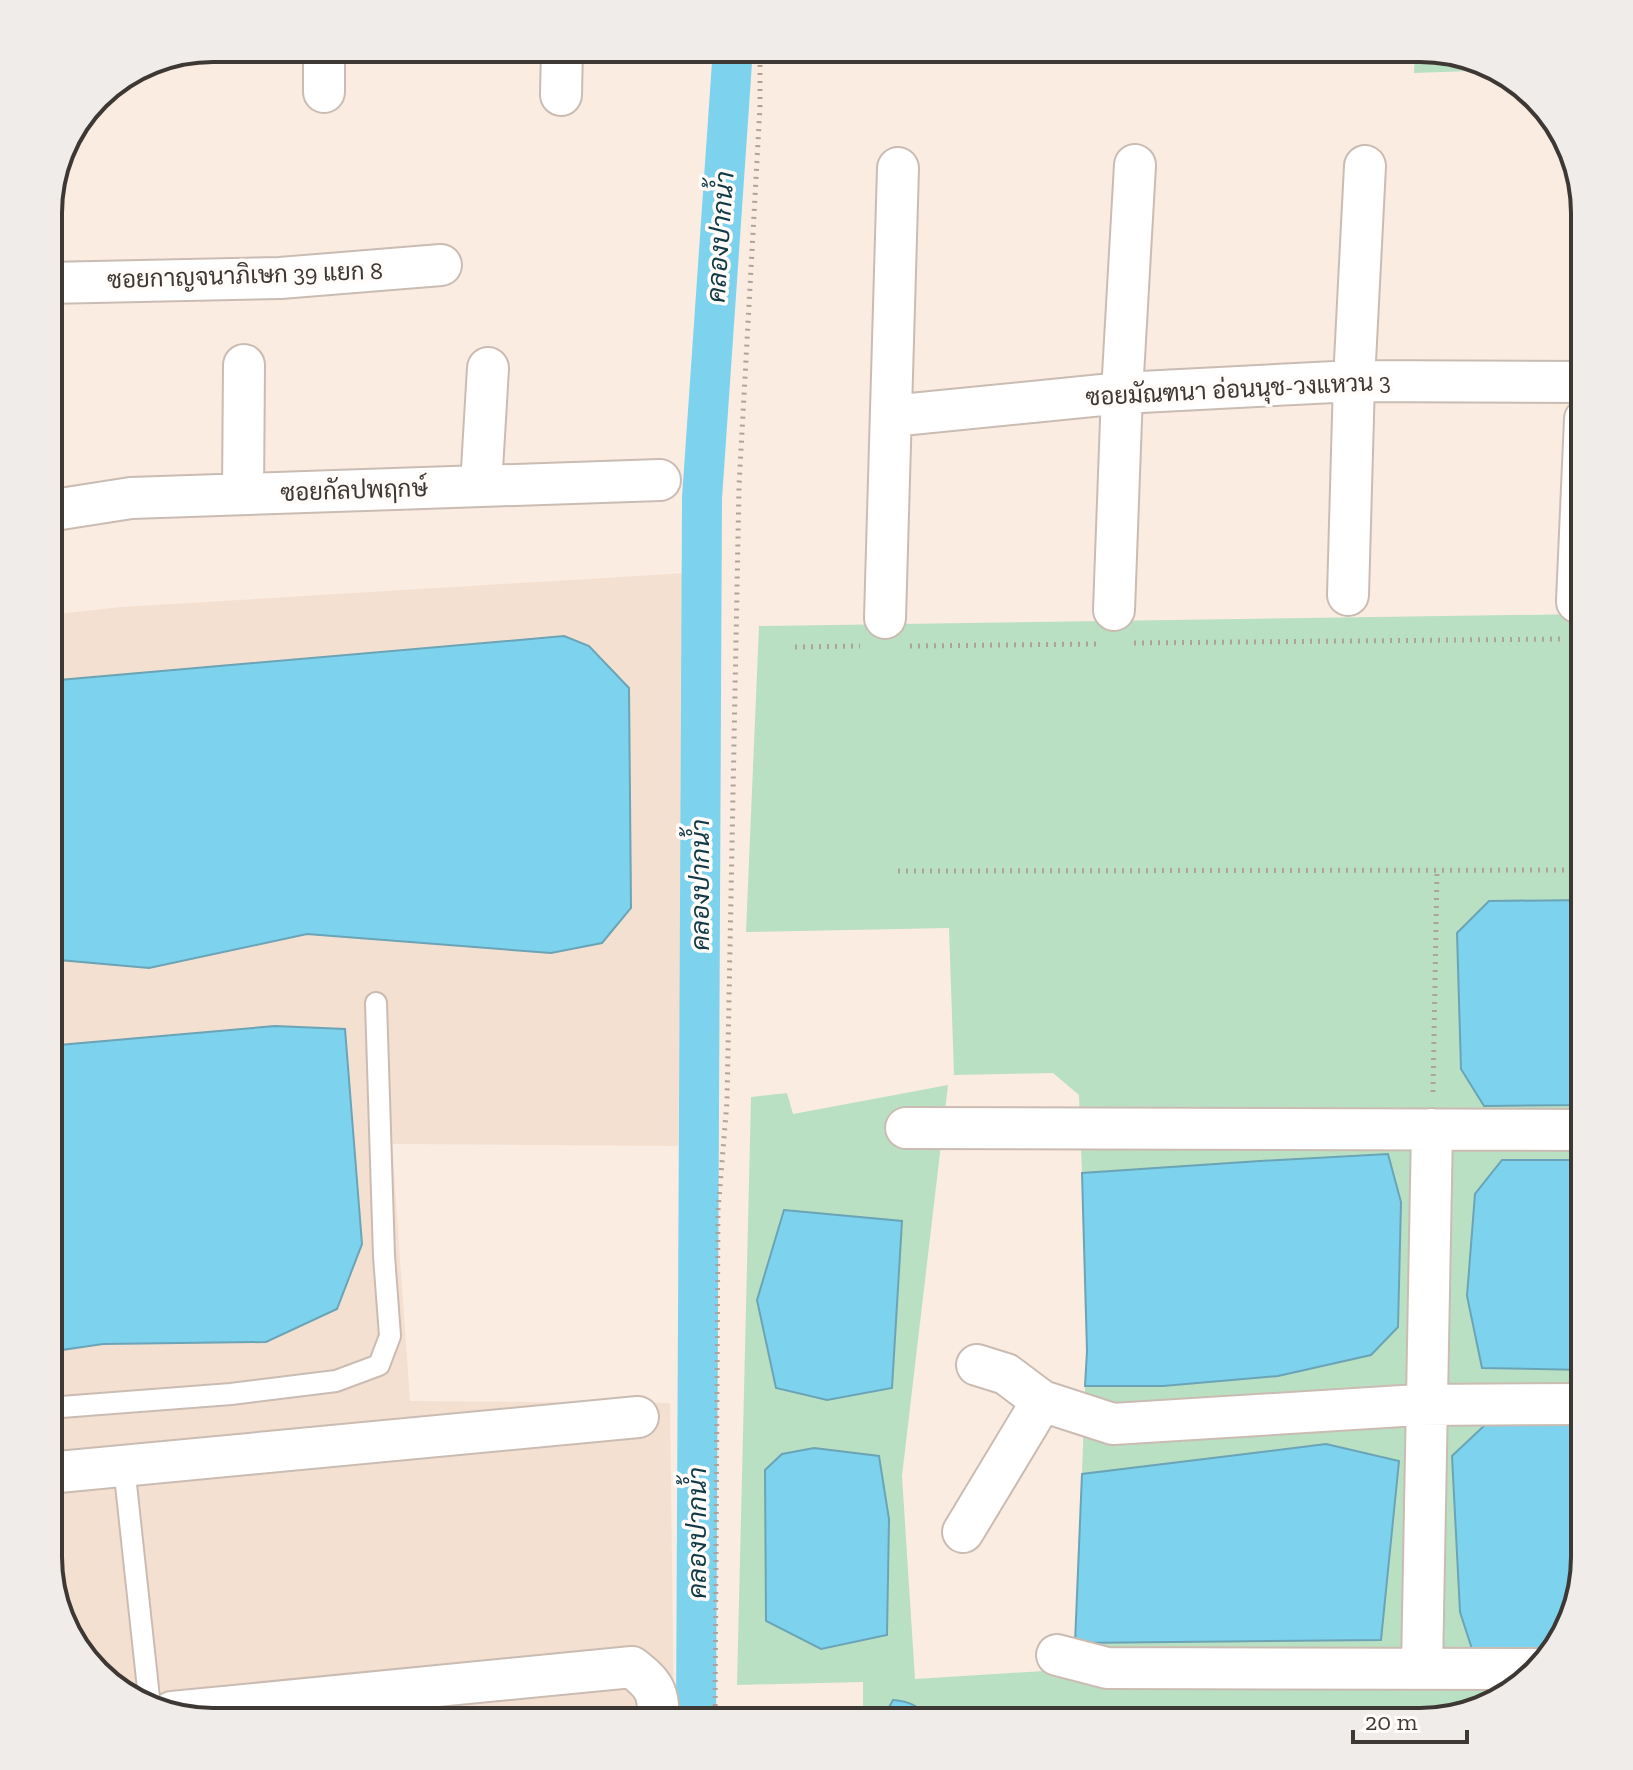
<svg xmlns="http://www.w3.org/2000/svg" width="1633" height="1770" viewBox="0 0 1633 1770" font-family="'Zilla Slab',Sarabun,serif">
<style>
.built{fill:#f4e0d0}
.green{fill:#bae0c3}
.water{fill:#7dd2ee;stroke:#6aa4b6;stroke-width:2}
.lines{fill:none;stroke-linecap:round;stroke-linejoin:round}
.canal{stroke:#7dd2ee;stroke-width:40}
.service-casing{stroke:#cabcb2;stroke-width:24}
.minor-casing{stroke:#cabcb2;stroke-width:44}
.path{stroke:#aea39b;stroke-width:5;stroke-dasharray:2 6;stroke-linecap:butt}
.service{stroke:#fff;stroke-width:20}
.minor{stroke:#fff;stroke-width:40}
.labels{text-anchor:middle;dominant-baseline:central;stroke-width:7;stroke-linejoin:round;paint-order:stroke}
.street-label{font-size:24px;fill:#3e3834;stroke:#fffcfa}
.water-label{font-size:26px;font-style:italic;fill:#123a46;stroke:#fffcfa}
.rim{fill:none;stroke:#3e3834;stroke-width:4}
</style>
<rect width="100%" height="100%" fill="#fbece2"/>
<path class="built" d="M686 573 678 1146 392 1144 410 1401 670 1403 674 1722H212L140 1705 82 1658 48 1558V615L121 607Z"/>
<path class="green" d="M1415 48H1430L1493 65 1500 70 1414 73Z
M1585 614V900L1489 901 1484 1106 1585 1105V1160H1502L1482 1367 1585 1370V1422L1473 1651H1551L1521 1688 1421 1722H1016L1011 1714H980L964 1722H928V1718L894 1700 881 1722H863V1682L737 1685 751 1097 787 1093 793 1114 948 1085 902 1476 915 1679 1074 1669 1075 1643 1399 1461 1325 1444 1082 1474 1085 1386H1163L1387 1154 1260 1161 1082 1173 1079 1095 1053 1073 954 1075 949 928 746 932 759 626Z"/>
<path class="water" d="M564 636 589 646 629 688 631 908 602 943 551 953 307 934 149 968 48 959V681Z
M1585 900V1105L1484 1106 1461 1069 1457 933 1489 901Z
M275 1026 345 1029 362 1244 337 1309 266 1342 103 1344 48 1352V1046Z
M1388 1154 1401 1202 1398 1327 1371 1355 1278 1376 1163 1386H1085L1087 1351 1082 1173 1260 1161Z
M1502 1160H1585V1370L1482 1368 1467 1296 1475 1194Z
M784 1210 902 1221 892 1388 827 1400 776 1388 757 1300Z
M1585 1422V1558L1568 1630 1551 1651 1473 1652 1460 1612 1452 1456 1487 1423Z
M1326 1444 1399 1461 1381 1640 1075 1643 1082 1474Z
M814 1448 879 1456 889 1519 887 1635 821 1649 766 1621 765 1470 782 1454Z
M893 1700C909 1701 922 1706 928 1722H881Z"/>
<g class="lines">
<path class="canal" d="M696 1722 702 498 733 48"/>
<defs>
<path id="service" d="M48 1408 231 1394 336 1381 379 1365 390 1336 384 1256 376 1003
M124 1466 150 1707"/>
<path id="minor" d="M324 92V48
M561 95 562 48
M48 283 280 278 441 265
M891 416 1122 393 1354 381 1585 382
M481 486 488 368
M243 494 244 365
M48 511 131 498 660 480
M1348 595 1354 381 1365 166
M1577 602 1585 419
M1114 610 1122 393 1135 165
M885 618 898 168
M906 1128 1585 1130
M977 1365 1006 1374 1042 1401 1113 1424 1418 1405 1585 1404
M48 1473 638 1417
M963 1532 1042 1401
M1057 1655 1107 1668 1536 1669
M1422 1669 1432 1129
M172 1712 632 1667C656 1686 658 1691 659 1722"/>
</defs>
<use href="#service" class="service-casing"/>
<use href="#minor" class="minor-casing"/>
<path class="path" d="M1134 643 1564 639
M910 646 1096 644
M795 647 860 646
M898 871 1585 870
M1433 1092 1437 870
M715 1722 718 1210 727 1102 739 486 760 106V48"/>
<use href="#service" class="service"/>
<use href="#minor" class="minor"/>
</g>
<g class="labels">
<g class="street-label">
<text transform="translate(245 275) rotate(-2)">ซอยกาญจนาภิเษก 39 แยก 8</text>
<text transform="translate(1238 389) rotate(-3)">ซอยมัณฑนา อ่อนนุช-วงแหวน 3</text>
<text transform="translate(354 490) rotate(-2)">ซอยกัลปพฤกษ์</text>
</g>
<g class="water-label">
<text transform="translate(720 237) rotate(-86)">คลองปากน้ำ</text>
<text transform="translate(700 885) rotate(-90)">คลองปากน้ำ</text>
<text transform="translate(697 1533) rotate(-90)">คลองปากน้ำ</text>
</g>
</g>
<path d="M0 0H1633V1770H0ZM213 62H1420A151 151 0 0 1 1571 213V1557A151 151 0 0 1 1420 1708H213A151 151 0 0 1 62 1557V213A151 151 0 0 1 213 62Z" fill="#f0ecea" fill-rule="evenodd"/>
<path class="rim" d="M213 62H1420A151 151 0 0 1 1571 213V1557A151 151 0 0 1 1420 1708H213A151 151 0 0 1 62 1557V213A151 151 0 0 1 213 62Z"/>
<path d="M1353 1730v12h114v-12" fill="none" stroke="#3e3834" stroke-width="4"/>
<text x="1365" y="1730" font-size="24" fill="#3e3834" stroke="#fffcfa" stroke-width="6" paint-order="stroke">20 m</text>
</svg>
